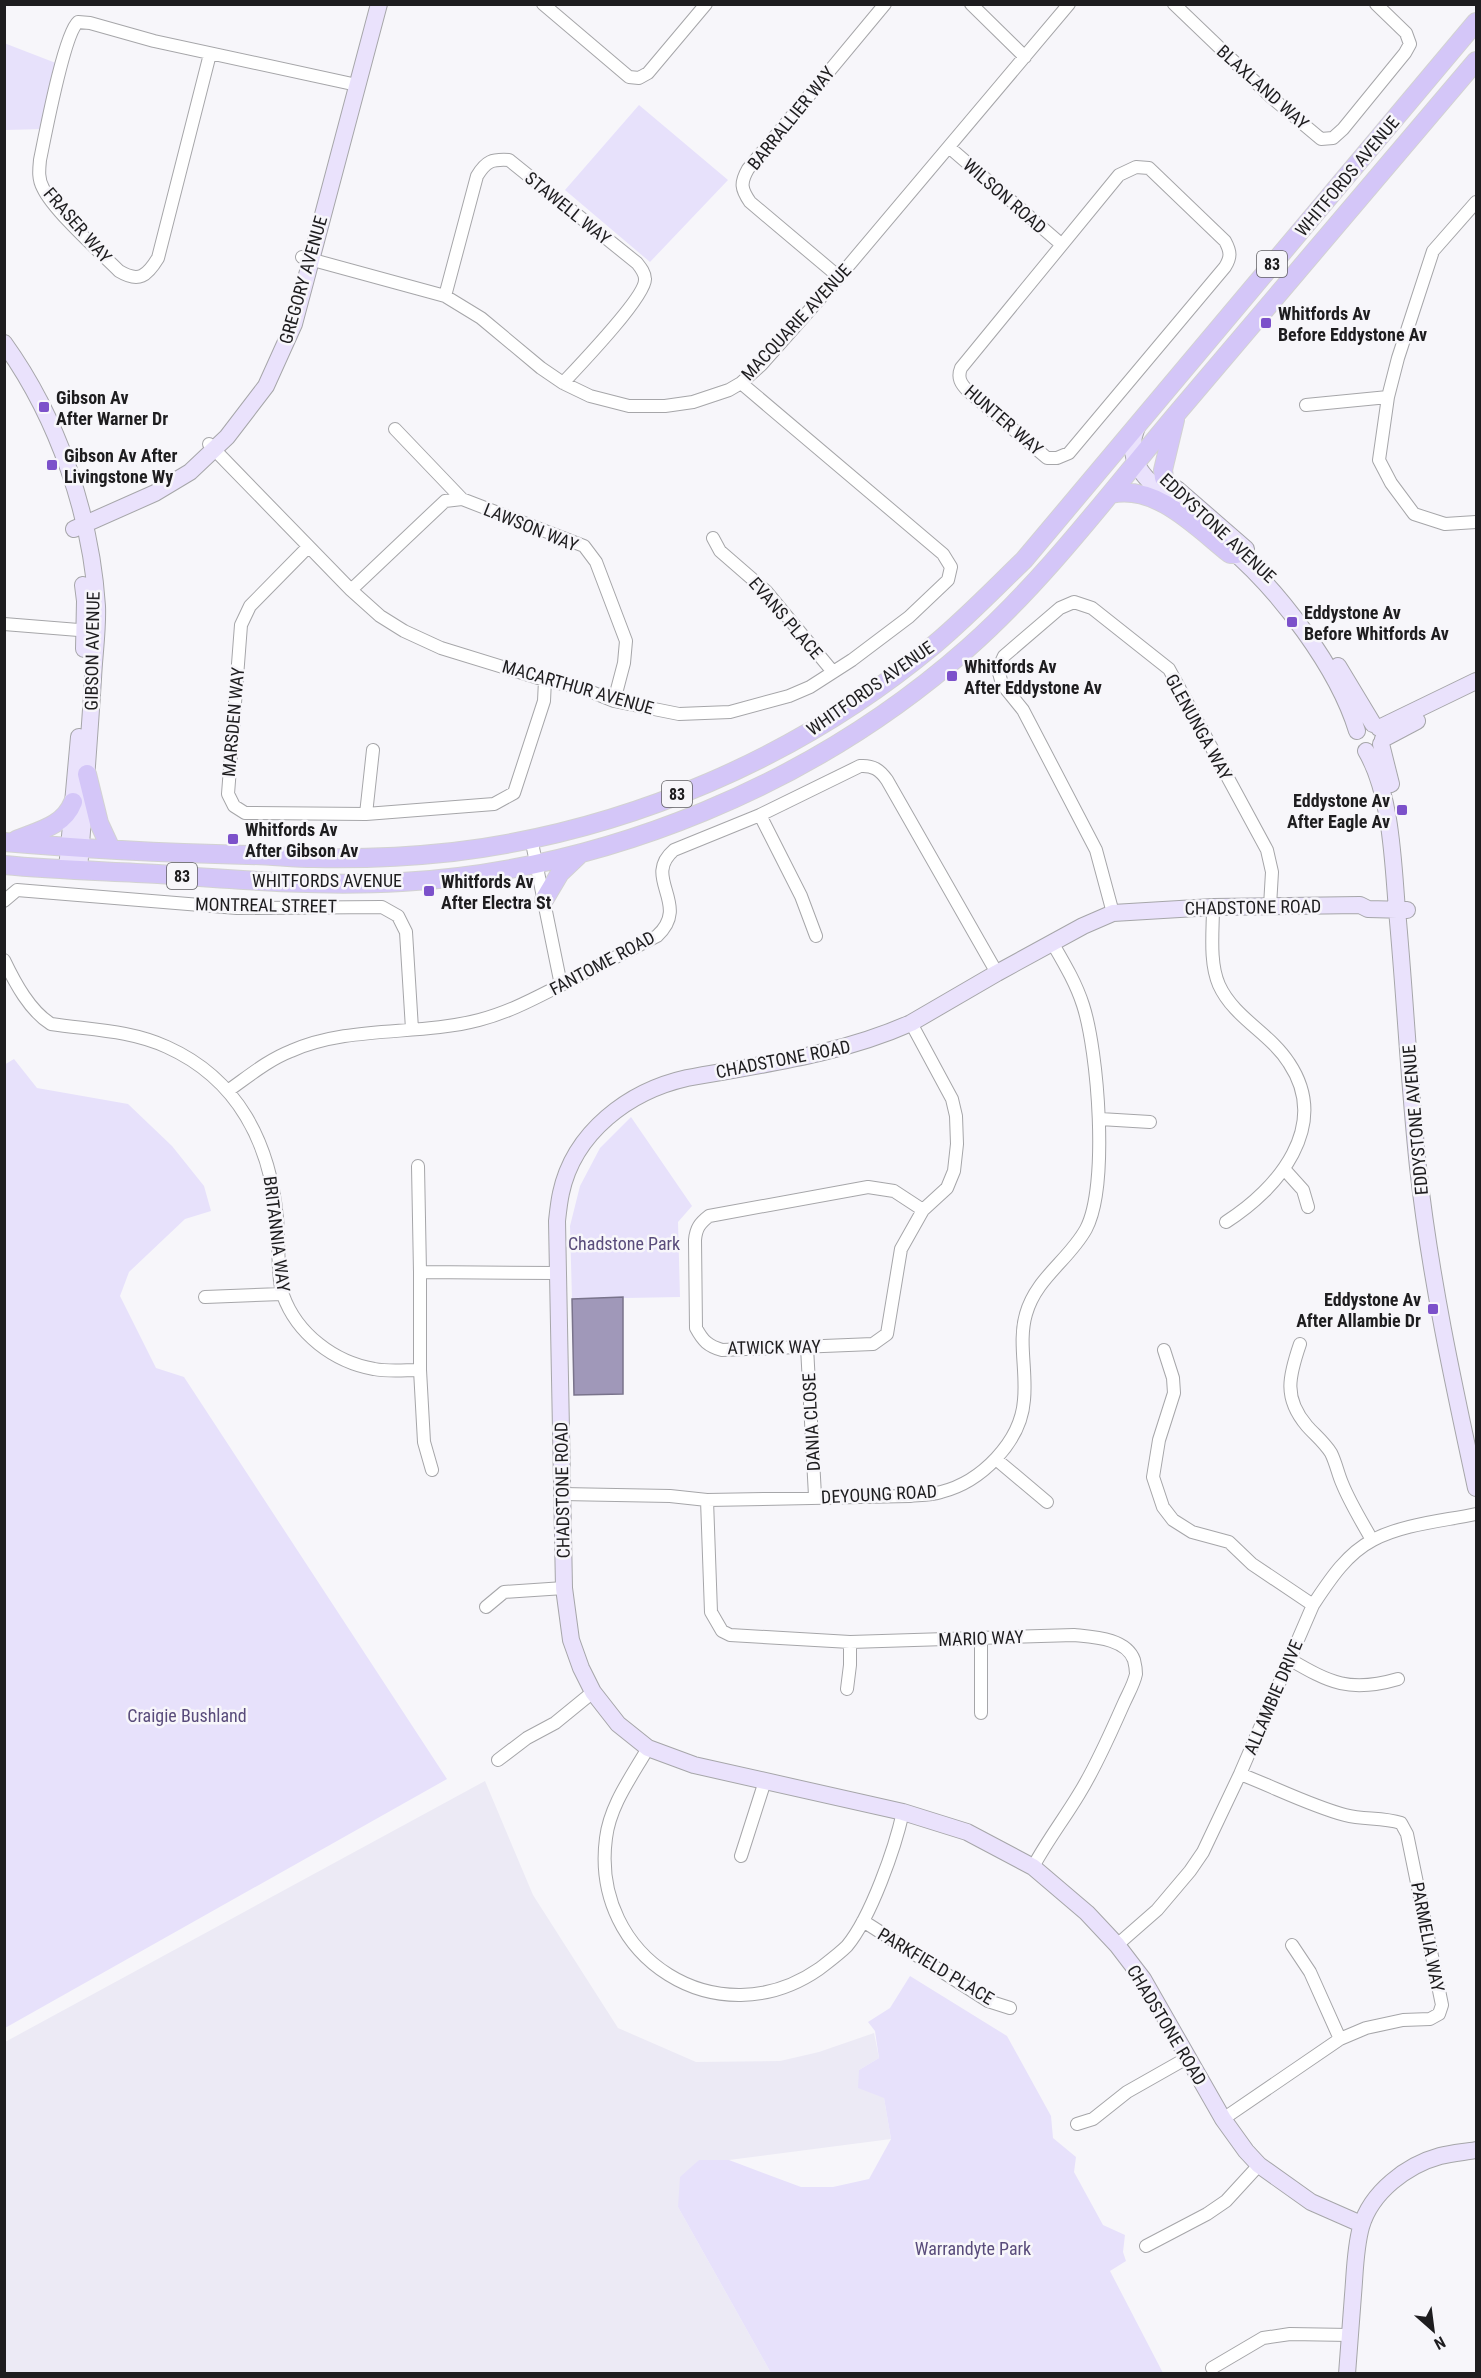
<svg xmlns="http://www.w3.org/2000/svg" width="1481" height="2378" viewBox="0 0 1481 2378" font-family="'Roboto Condensed',sans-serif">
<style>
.built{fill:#eceaf5}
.green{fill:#e7e1fb}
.water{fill:#a098b9;stroke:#79738b;stroke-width:1.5}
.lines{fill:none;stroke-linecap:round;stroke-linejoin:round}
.street-casing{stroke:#a6a6a9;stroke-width:14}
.secondary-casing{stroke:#a6a6a9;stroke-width:18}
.primary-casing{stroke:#d2d2d2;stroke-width:20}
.street{stroke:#fff;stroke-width:12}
.secondary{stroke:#eae2fc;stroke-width:16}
.primary{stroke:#d4c6f8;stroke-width:18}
.poi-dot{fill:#7c51ca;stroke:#f7f6fa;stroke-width:2}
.labels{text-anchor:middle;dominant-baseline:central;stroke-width:5;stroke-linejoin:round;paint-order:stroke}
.shield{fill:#f7f6fa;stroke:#5f5e61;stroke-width:1.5}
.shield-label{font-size:16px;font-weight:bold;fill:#1e1d1f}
.street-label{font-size:18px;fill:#1e1d1f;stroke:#f7f6fa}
.poi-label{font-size:18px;font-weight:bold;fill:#1e1d1f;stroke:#f7f6fa;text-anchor:start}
.park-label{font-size:18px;fill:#594c7b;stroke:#f7f6fa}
</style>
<rect width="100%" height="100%" fill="#f7f6fa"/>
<path class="built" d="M485 1781 533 1895 618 2028 696 2062 780 2061 819 2052 874 2033 879 2058 859 2070 884 2098 891 2139 729 2160H699L678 2207 771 2373 5 2374V2042Z"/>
<path class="green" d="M4 43 61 65 45 129 5 130Z
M639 105 728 180 650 262 565 190Z
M14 1059 37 1088 128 1104 172 1146 204 1186 211 1211 185 1219 129 1272 120 1296 156 1368 184 1377 447 1779 5 2028 4 1065Z
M631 1117 692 1206 678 1222 680 1297 572 1299 570 1226 580 1186 600 1148Z
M910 1976 1007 2036 1051 2116 1053 2138 1076 2157 1074 2172 1103 2225 1125 2235 1123 2252 1126 2261 1110 2271 1163 2373H771L678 2207 680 2177 699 2160H729L801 2187H833L869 2179 891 2139 884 2098 858 2088 859 2070 879 2058 875 2031 868 2022 890 2008Z"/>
<path class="water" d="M623 1297V1394L574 1395 572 1299Z"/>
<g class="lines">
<defs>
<path id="street" d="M543 4 629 77 639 78 648 73 706 4
M971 4 1025 57
M1174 4 1271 97 1321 139 1333 138 1343 129 1405 53 1410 44 1406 33 1376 4
M210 54 158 258C147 276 139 283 119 271 100 252 53 210 43 188 38 179 39 170 40 160 45 136 64 34 78 22L90 23 154 41 357 85
M950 148 1061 244
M1136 167 1149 168 1225 241C1231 252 1231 257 1225 267L1069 453 1057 458H1047L968 391C961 384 957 378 961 368L1119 175Z
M1476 202 1433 251 1398 358 1388 397 1379 460 1391 483 1414 514 1445 524 1476 522
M302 257 445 296 481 318 541 368 563 383 590 396 629 406H665L693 402 729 390 741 383 761 365 839 277 1069 4
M839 277 750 202C741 189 740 183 748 169L885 4
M445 296 477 176C486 161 492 159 509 160L637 263C641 268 645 273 645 279 646 296 578 367 563 383
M1306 405 1388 397
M395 429 462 499
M209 444 351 590 380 616 404 631 441 648 545 680 584 689 614 701 679 714 730 712 789 696 810 687 852 660 909 617 948 580 951 567 943 554 741 383
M713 538 720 551 766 591 833 672
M308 547 250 606 241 625 228 794 234 806 245 813 366 814 494 804 514 793 544 701 545 680
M351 590 445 501 462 499 584 546 596 562 626 641 624 663 614 701
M4 624 91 631
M366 814 373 750
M760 815 801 896 816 936
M531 838 561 985
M4 901 17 890 237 908 382 907 398 916 406 932 412 1029
M1213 907C1213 931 1209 962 1219 985 1234 1018 1270 1033 1289 1063 1331 1126 1278 1189 1226 1222
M1113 913 1096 850 1023 710 1002 684 998 669 1004 656 1060 608 1074 602 1092 608 1169 669 1267 850 1272 872 1270 906
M4 960C15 983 30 1011 51 1024 91 1030 130 1030 167 1047 238 1079 270 1143 277 1218 279 1236 277 1280 283 1295 297 1334 334 1362 374 1369 389 1372 405 1370 420 1370V1272L557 1273
M911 1023 952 1099 956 1116 957 1144 954 1171 947 1188 923 1210 901 1249 887 1334 873 1344 722 1350C708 1346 703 1341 696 1328L695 1240C696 1228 700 1223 709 1216L868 1187 894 1191 923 1210
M229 1090C249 1076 268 1060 291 1051 350 1025 418 1036 479 1020 510 1012 535 998 563 984 594 968 626 952 657 936 692 904 641 878 674 850L760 815 860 766C873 765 880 770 887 780L997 973
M1100 1119 1150 1122
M418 1166 420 1272
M1285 1170 1303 1190 1308 1207
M205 1297 282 1294
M1300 1344C1289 1376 1283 1398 1307 1426 1315 1435 1324 1442 1331 1453 1336 1463 1338 1474 1342 1483 1350 1503 1362 1522 1372 1540
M807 1347 815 1496
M1164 1350 1173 1378 1174 1393 1159 1440 1153 1477 1163 1507 1173 1520 1192 1532 1229 1542 1252 1564 1313 1605
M420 1370 424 1442 432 1470
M997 1460 1047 1502
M562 1494 670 1496 707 1500 910 1496C920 1495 931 1495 941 1492 981 1482 1021 1442 1024 1400 1027 1371 1018 1341 1026 1314 1036 1278 1069 1260 1086 1229 1109 1186 1098 1051 1083 1005 1076 983 1064 963 1053 944
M707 1500 711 1612 722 1631 730 1635 850 1642 1074 1635C1093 1637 1126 1638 1134 1660 1135 1664 1136 1670 1136 1674 1134 1684 1128 1694 1124 1703 1110 1734 1097 1765 1079 1794 1064 1819 1047 1841 1033 1867
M486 1607 504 1592 564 1588
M981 1639V1713
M1289 1659C1330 1683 1350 1693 1398 1679
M847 1689 850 1665V1642
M648 1748C632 1776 610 1805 606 1838 590 1958 718 2039 819 1969 828 1962 839 1954 847 1946 871 1917 895 1848 903 1812
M498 1760 527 1738 555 1723 593 1692
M741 1856 765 1781
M863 1921 988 2001 1010 2008
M1117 1945 1157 1910 1190 1871 1203 1852 1240 1774 1313 1605C1329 1581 1346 1554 1373 1540 1403 1524 1443 1521 1476 1514
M1292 1945 1310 1972 1340 2039
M1223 2119 1340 2039 1366 2028 1403 2020 1430 2019 1439 2014 1442 2005 1407 1834 1401 1823C1382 1817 1364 1820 1345 1815 1311 1806 1274 1787 1240 1774
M1077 2124 1093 2119 1127 2092 1187 2058
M1146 2246 1207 2214 1226 2201 1259 2165
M1212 2368 1263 2338 1290 2334 1350 2335"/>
<path id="secondary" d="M4 343C58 418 91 515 97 606 98 630 94 655 93 679 89 743 84 806 79 870
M1138 425C1119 466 1155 486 1183 509
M1177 489 1246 549
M74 529 155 493 190 472 227 437 266 386 294 324 379 4
M1228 547C1278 589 1338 668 1357 731
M83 585 85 601 84 649
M1338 666 1373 724
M1379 728 1476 681
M1383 739 1417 721
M1381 744 1391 784
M1366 751C1391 793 1393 861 1397 910 1405 995 1409 1082 1418 1167 1430 1276 1453 1382 1476 1488
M67 869 79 737
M1361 2224 1311 2202 1259 2165 1246 2151 1223 2119 1143 1979 1117 1945 1087 1913 1033 1867 967 1832 903 1812 694 1765 648 1748 618 1724 593 1692 581 1668 571 1640 564 1588 557 1221C558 1212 559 1202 561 1193 574 1132 629 1091 687 1078 764 1064 839 1055 911 1023L997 973 1083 926 1113 913 1213 907 1360 905 1368 909 1407 910
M1347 2374C1349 2347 1351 2321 1353 2295 1355 2272 1355 2249 1361 2227 1371 2192 1407 2165 1440 2156 1452 2153 1465 2152 1476 2150"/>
<path id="primary" d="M1164 478 1163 470 1175 420
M1111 494C1157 484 1197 528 1230 554H1237
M87 774 99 823 111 849
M16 840C38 831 64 826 73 802
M4 842C85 849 167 853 248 855 270 855 292 858 314 858 360 859 407 857 453 852 628 831 800 757 935 644 966 618 995 588 1024 560L1476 22
M4 865C56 870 107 871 158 874 239 880 320 887 402 882 607 870 814 784 968 648 1049 576 1114 487 1184 405 1282 291 1379 176 1476 61
M544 900 560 873 581 853"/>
</defs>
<use href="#street" class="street-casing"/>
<use href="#secondary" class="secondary-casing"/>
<use href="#primary" class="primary-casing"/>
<use href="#street" class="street"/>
<use href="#secondary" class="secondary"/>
<use href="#primary" class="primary"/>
</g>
<g class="poi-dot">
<rect x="1260" y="317" width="12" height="12" rx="3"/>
<rect x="38" y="401" width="12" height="12" rx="3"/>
<rect x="46" y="459" width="12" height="12" rx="3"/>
<rect x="1286" y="616" width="12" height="12" rx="3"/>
<rect x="946" y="670" width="12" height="12" rx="3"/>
<rect x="1396" y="804" width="12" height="12" rx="3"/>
<rect x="227" y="833" width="12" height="12" rx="3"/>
<rect x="423" y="885" width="12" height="12" rx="3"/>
<rect x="1427" y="1303" width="12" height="12" rx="3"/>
</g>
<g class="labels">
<g class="shield">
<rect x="1257" y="251" width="30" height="26" rx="4.5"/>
<rect x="662" y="781" width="30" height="26" rx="4.5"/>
<rect x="167" y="863" width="30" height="26" rx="4.5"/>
</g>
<g class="shield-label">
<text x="1272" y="264">83</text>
<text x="677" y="794">83</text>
<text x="182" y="876">83</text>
</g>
<g class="street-label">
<text transform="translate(1263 87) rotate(42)">BLAXLAND WAY</text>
<text transform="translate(791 118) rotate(-51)">BARRALLIER WAY</text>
<text transform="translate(1347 176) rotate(-50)">WHITFORDS AVENUE</text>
<text transform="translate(1005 196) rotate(41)">WILSON ROAD</text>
<text transform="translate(568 208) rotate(39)">STAWELL WAY</text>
<text transform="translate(78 225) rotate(49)">FRASER WAY</text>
<text transform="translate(303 280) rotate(-74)">GREGORY AVENUE</text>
<text transform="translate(796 322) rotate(-47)">MACQUARIE AVENUE</text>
<text transform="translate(1004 420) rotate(41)">HUNTER WAY</text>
<text transform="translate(531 527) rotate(22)">LAWSON WAY</text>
<text transform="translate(1218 528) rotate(43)">EDDYSTONE AVENUE</text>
<text transform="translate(786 618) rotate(49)">EVANS PLACE</text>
<text transform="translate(92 651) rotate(-89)">GIBSON AVENUE</text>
<text transform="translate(578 687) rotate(16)">MACARTHUR AVENUE</text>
<text transform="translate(870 688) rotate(-35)">WHITFORDS AVENUE</text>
<text transform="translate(233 722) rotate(-85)">MARSDEN WAY</text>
<text transform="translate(1199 727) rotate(61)">GLENUNGA WAY</text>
<text x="327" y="880">WHITFORDS AVENUE</text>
<text transform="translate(266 905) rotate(1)">MONTREAL STREET</text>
<text transform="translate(1253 907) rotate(-1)">CHADSTONE ROAD</text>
<text transform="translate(602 963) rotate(-28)">FANTOME ROAD</text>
<text transform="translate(783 1059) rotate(-11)">CHADSTONE ROAD</text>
<text transform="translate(1415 1120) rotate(-95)">EDDYSTONE AVENUE</text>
<text transform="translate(277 1234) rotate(83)">BRITANNIA WAY</text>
<text transform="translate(774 1347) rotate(-1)">ATWICK WAY</text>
<text transform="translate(811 1422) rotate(-93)">DANIA CLOSE</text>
<text transform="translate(562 1490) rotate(-91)">CHADSTONE ROAD</text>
<text transform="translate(879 1494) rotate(-3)">DEYOUNG ROAD</text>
<text transform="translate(981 1638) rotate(-2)">MARIO WAY</text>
<text transform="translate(1273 1697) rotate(-67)">ALLAMBIE DRIVE</text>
<text transform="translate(1428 1937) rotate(79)">PARMELIA WAY</text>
<text transform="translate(936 1966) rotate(31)">PARKFIELD PLACE</text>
<text transform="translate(1167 2025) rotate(59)">CHADSTONE ROAD</text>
</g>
<g class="poi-label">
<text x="1278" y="313">Whitfords Av<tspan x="1278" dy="21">Before Eddystone Av</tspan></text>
<text x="56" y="397">Gibson Av<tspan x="56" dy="21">After Warner Dr</tspan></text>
<text x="64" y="455">Gibson Av After<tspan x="64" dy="21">Livingstone Wy</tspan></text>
<text x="1304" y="612">Eddystone Av<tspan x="1304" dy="21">Before Whitfords Av</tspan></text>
<text x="964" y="666">Whitfords Av<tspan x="964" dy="21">After Eddystone Av</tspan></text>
<text x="1390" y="800" text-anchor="end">Eddystone Av<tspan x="1390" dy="21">After Eagle Av</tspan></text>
<text x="245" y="829">Whitfords Av<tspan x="245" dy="21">After Gibson Av</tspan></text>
<text x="441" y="881">Whitfords Av<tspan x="441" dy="21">After Electra St</tspan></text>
<text x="1421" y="1299" text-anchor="end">Eddystone Av<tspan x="1421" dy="21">After Allambie Dr</tspan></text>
</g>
<g class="park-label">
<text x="624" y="1243">Chadstone Park</text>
<text x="187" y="1715">Craigie Bushland</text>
<text x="973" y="2248">Warrandyte Park</text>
</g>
</g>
<rect width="1481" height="2378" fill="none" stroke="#1e1d1f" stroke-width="12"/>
<g transform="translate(1433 2330) rotate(152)" stroke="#f7f6fa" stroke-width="4.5" paint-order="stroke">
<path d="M0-4.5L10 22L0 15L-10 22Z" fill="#1e1d1f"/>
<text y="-9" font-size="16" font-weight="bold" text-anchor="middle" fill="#1e1d1f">N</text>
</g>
</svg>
